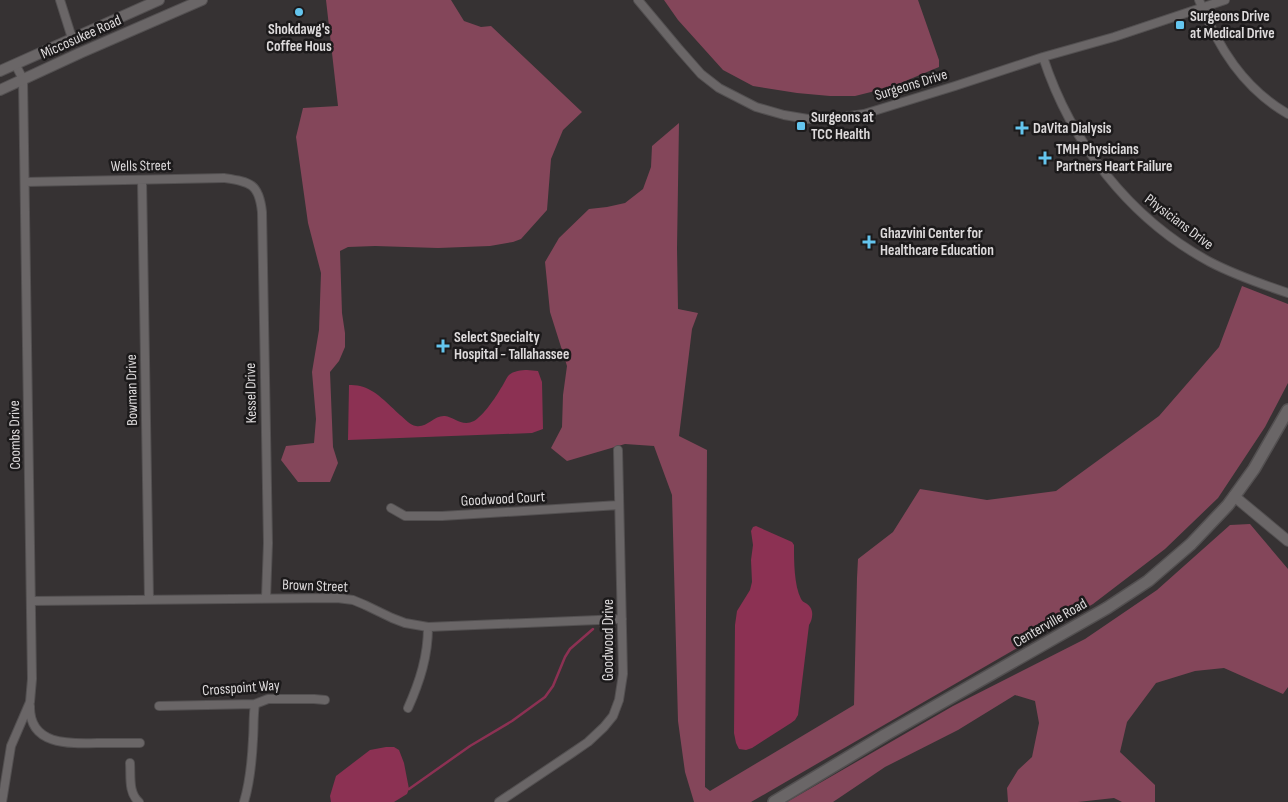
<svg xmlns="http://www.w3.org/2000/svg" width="1288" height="802" viewBox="0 0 1288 802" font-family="'Sofia Sans Condensed',sans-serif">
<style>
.green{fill:#84465a}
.water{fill:#8c3153}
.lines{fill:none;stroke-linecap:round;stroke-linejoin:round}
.stream{stroke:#8c3153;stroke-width:2.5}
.minor-casing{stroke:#535051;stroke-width:10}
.tertiary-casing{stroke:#535051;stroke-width:12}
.secondary-casing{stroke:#535051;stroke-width:14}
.minor{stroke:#6a6667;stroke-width:8}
.tertiary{stroke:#6a6667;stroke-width:10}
.secondary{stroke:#6a6667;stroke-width:11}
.poi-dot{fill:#64c5ee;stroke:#1c1a1b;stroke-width:2}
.labels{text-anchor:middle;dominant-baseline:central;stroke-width:5;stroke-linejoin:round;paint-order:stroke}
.poi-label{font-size:15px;font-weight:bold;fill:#dddadb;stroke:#1c1a1b;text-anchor:start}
.street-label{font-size:15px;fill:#dddadb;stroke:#1c1a1b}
</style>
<rect width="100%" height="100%" fill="#363233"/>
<path class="green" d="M326 0H451L464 21 481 27 491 26 582 112 563 130 551 159 547 210 521 239 513 242 490 246 438 248 375 246 348 247 340 251 342 313 345 333V347L339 361 330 372 333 447 338 463 330 482H298L281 460 286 446 314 443 316 419 312 372 319 330 321 273 308 223 296 137 303 108 338 106Z
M664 0H918L939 60V67L891 87 855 96H830L797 93 753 86 723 70 678 20Z
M679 123 677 248 678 309 698 313 692 329 679 436 707 450 705 787 710 791 854 705 857 578 858 559 893 532 920 489 987 500 1056 491 1159 416 1219 347 1242 286 1288 304V383L1265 427 1218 498 1165 549 1093 604 751 802H694L685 772 678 721 672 495 654 446 625 444 567 461 551 448 562 427 563 395 567 366 550 312 545 262 559 238 589 209 607 207 625 203 643 189 651 167 652 146Z
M1250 524 1288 569V687L1283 694 1224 668 1195 671 1156 683 1127 722 1120 752 1155 785V802H1122L1114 798 1078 802H1008L1007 788 1018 770 1032 757 1039 723 1035 701 1015 695 958 730 885 767 833 802H787L953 706 1085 639 1157 590 1230 525Z"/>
<path class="water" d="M527 370 538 371 542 382 543 429 532 433 348 440 349 385C352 385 357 385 360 386 375 389 389 405 400 415 405 419 410 425 416 426 427 428 434 415 445 416 454 417 462 427 474 421 483 416 496 397 501 388 504 384 506 378 509 375 513 371 522 370 527 370Z
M756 526 792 542 794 545C794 561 794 585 801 599 803 603 808 603 810 607 814 612 812 621 809 625L798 715 795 720 791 723 752 748 746 750 739 749 736 743 734 733 735 625 737 611 750 590 752 582 751 560 753 545 751 531 753 527Z
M386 747H394L399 750 404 763 409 789 407 794 394 802H331L330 796 336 776 370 750Z"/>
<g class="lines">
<path class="stream" d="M409 789 470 746 512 721 545 697 553 686 565 657 570 649 593 629"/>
<defs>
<path id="minor" d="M60 0 72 38
M638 0 679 49 701 74 719 88 756 107 784 115 808 119 836 118 864 114 955 86 1043 57 1114 37 1225 0
M1199 0C1218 47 1243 88 1288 114
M1043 57C1071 143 1130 219 1210 262 1235 275 1261 284 1288 293
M142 180 149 600
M25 182 224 178C250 182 259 183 262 212L268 543 266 598
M391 508 405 516H442L619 505
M32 601 337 598 353 600 365 605 392 618 405 623 428 627 622 619
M30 706C29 745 68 744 97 743 111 743 126 743 140 743
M159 706 255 704 268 699H314L325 700
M408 708C420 681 428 656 428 627
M130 763C131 776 128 793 139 802
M2 802 11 746 30 702 32 679 23 79 15 64
M244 802C250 782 252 760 253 739 254 727 253 716 255 704
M499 802 572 753 588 742 604 727 613 716 619 700 623 674 618 450"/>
<path id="tertiary" d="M0 71 159 0
M0 90 80 53 202 0
M1234 496 1288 541"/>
<path id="secondary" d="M774 802 885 735 1107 608 1148 581 1191 544 1228 505 1254 469 1288 410"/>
</defs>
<use href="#minor" class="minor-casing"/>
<use href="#tertiary" class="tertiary-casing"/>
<use href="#secondary" class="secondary-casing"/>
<use href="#minor" class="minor"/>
<use href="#tertiary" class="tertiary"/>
<use href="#secondary" class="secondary"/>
</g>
<g class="poi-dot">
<circle cx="299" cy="12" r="5"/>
<rect x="1175" y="20" width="10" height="10" rx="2.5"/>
<rect x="796" y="121" width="10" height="10" rx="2.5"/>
<path d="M1019.5 120.5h5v5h5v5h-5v5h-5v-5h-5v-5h5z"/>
<path d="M1042.5 150.5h5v5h5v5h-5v5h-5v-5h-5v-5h5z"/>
<path d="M866.5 234.5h5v5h5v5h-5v5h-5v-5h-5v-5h5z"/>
<path d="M440.5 338.5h5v5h5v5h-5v5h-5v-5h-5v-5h5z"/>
</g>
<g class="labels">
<g class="poi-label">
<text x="1190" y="16">Surgeons Drive<tspan x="1190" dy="17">at Medical Drive</tspan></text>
<text x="299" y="29" text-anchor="middle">Shokdawg's<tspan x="299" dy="17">Coffee Hous</tspan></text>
<text x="811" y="117">Surgeons at<tspan x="811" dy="17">TCC Health</tspan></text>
<text x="1033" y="128">DaVita Dialysis</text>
<text x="1056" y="149">TMH Physicians<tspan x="1056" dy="17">Partners Heart Failure</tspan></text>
<text x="880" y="233">Ghazvini Center for<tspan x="880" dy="17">Healthcare Education</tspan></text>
<text x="454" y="337">Select Specialty<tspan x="454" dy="17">Hospital - Tallahassee</tspan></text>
</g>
<g class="street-label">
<text transform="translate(81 37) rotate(-24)">Miccosukee Road</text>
<text transform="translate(911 85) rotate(-17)">Surgeons Drive</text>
<text transform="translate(141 166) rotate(-1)">Wells Street</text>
<text transform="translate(1179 222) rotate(37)">Physicians Drive</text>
<text transform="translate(132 390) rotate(-91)">Bowman Drive</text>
<text transform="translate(251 393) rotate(-91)">Kessel Drive</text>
<text transform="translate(15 435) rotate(-91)">Coombs Drive</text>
<text transform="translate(503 499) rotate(-3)">Goodwood Court</text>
<text transform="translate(315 586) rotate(2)">Brown Street</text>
<text transform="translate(1050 623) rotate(-30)">Centerville Road</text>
<text transform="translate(608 640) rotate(-90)">Goodwood Drive</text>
<text transform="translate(241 688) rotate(-4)">Crosspoint Way</text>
</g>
</g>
</svg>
